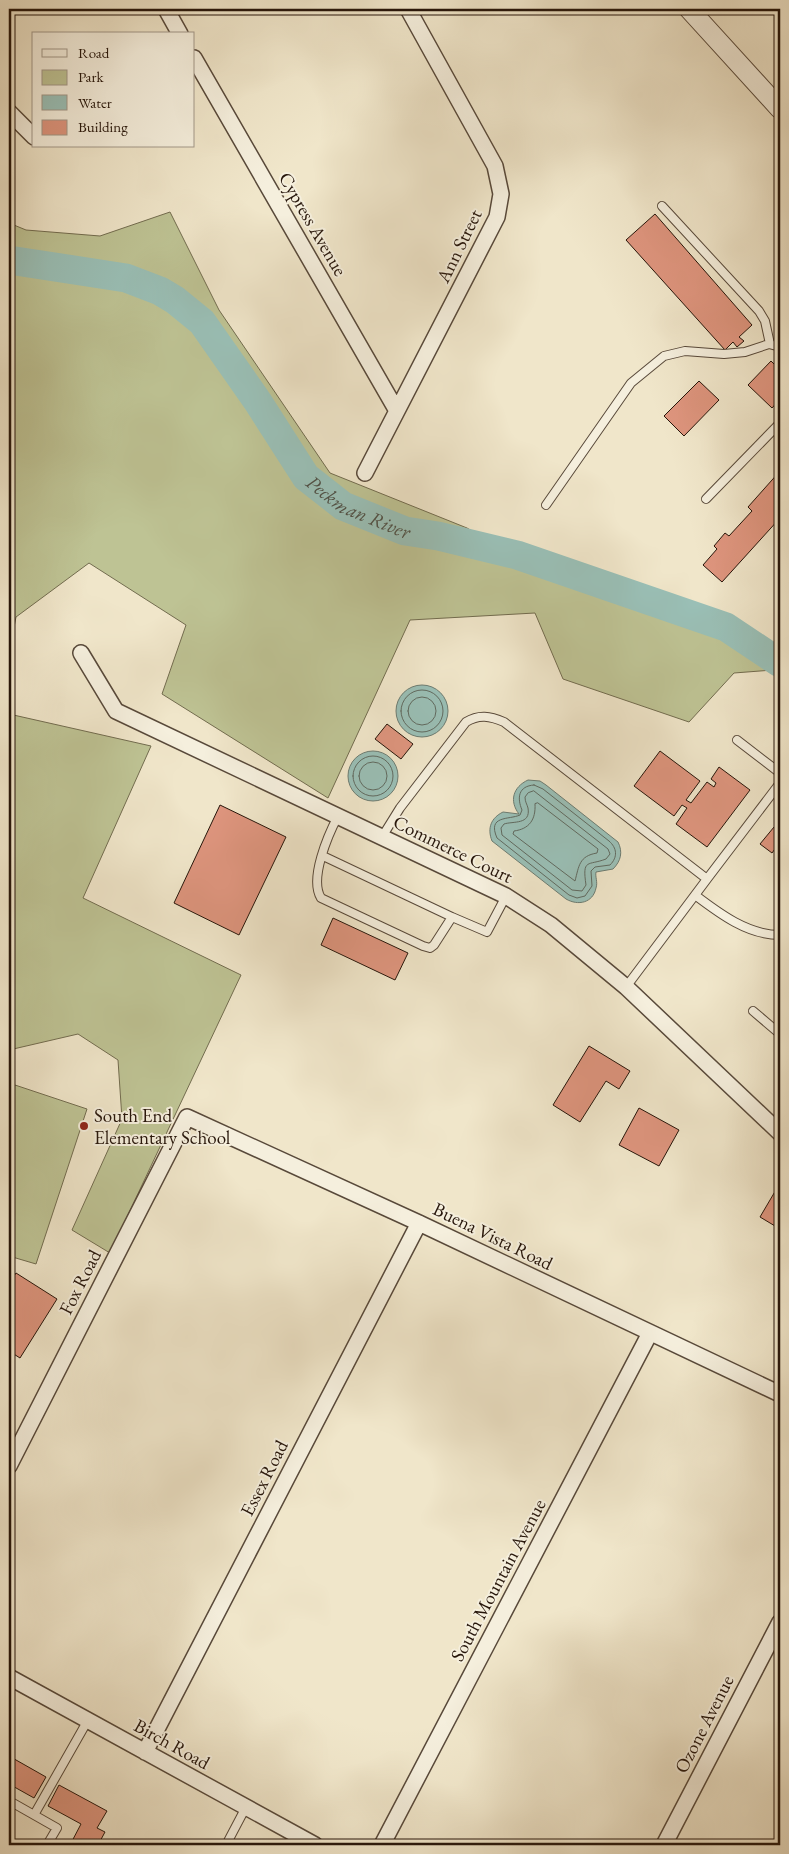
<svg xmlns="http://www.w3.org/2000/svg" width="789" height="1854" viewBox="0 0 789 1854" font-family="'EB Garamond',serif">
<style>
.green{fill:#bec394;stroke:#726c4f}
.water{fill:#9ac0b7;stroke:#6c7c72}
.lines{fill:none;stroke-linecap:round;stroke-linejoin:round}
.shore{stroke:#606a60;stroke-width:1}
.river{stroke:#9ac0b7;stroke-width:29}
.building{fill:#de957e;stroke:#26150a}
.service-casing{stroke:#58493a;stroke-width:10}
.minor-casing{stroke:#58493a;stroke-width:18}
.tertiary-casing{stroke:#58493a;stroke-width:21}
.service{stroke:#f5efdd;stroke-width:8}
.minor{stroke:#f5efdd;stroke-width:15}
.tertiary{stroke:#f5efdd;stroke-width:19}
.poi-dot{fill:#8f2418;stroke:#f5efdd;stroke-width:2}
.labels{text-anchor:middle;dominant-baseline:central;stroke-width:4;stroke-linejoin:round;paint-order:stroke}
.street-label{font-size:19px;fill:#26150a;stroke:#f5efdd}
.poi-label{font-size:19px;fill:#26150a;stroke:#f5efdd;text-anchor:start}
.water-label{font-size:20px;font-style:italic;fill:#4f5147;stroke:#f5efdd}
</style>
<rect width="100%" height="100%" fill="#f0e6ca"/>
<filter id="stains"><feTurbulence type="fractalNoise" baseFrequency=".004" numOctaves="4"/><feColorMatrix values="0 0 0 0 .2 0 0 0 0 .09 0 0 0 0 .02 0 0 0 .5 -.17"/></filter>
<radialGradient id="worn" r=".72"><stop offset=".6" stop-color="#630" stop-opacity="0"/><stop offset="1" stop-color="#630" stop-opacity=".3"/></radialGradient>
<path class="green" d="M170 212 219 310 330 473 467 528 489 541 742 623 780 650V678L773 670 734 673 689 722 563 679 535 613 410 620 328 798 162 694 186 625 89 563 16 617 9 653V223L26 230 100 236Z
M9 714 151 746 83 898 241 975 110 1253 72 1230 122 1119 118 1060 78 1034 9 1050Z
M9 1083 87 1109 36 1264 9 1256Z"/>
<path class="water" d="M396 711a26 26 0 1 1 52 0a26 26 0 1 1-52 0Z
M348 776a25 25 0 1 1 50 0a25 25 0 1 1-50 0Z
M528 780 540 781 546 785 618 842C623 852 621 861 613 869L596 872C595 877 598 882 596 888 593 903 578 906 566 899L492 841C487 828 491 818 503 812L519 814C509 801 513 787 528 780Z"/>
<g class="lines">
<path class="shore" d="M401 711a21 21 0 1 1 42 0a21 21 0 1 1-42 0Z
M408 711a14 14 0 1 1 28 0a14 14 0 1 1-28 0Z
M353 776a20 20 0 1 1 40 0a20 20 0 1 1-40 0Z
M359 776a14 14 0 1 1 28 0a14 14 0 1 1-28 0Z
M534 785 543 789 609 841C617 848 618 857 610 865L595 867 591 871 592 886 585 896 577 898 569 895 497 838C487 815 509 820 520 815L522 810C517 798 518 786 534 785Z
M534 791 608 849 610 854 606 859C588 866 582 858 586 885L582 891 572 890 502 835 501 828 504 824C513 821 531 825 528 808 527 804 525 802 525 797L528 793Z
M538 803 598 849 597 853C579 856 579 866 575 881L513 834 514 831C529 829 536 820 535 804Z"/>
<path class="river" id="s1" d="M9 260 126 278 160 291 175 300 202 322 258 402 306 477 343 506 405 531 438 536 517 555 726 627 780 663"/>
</g>
<path class="building" d="M655 214 752 325 739 337 744 341 737 347 733 342 725 350 626 240Z
M771 361 780 370V399L772 408 748 385Z
M699 381 719 400 684 436 664 416Z
M780 471V518L722 582 703 565 717 549 714 546 725 533 729 536 752 511 748 507Z
M387 724 413 744 401 759 375 739Z
M660 751 700 781 686 800 691 803 707 782 714 787 716 783 711 779 719 767 750 790 707 847 676 824 687 808 682 805 674 816 634 786Z
M220 805 286 837 239 935 174 903Z
M774 827 780 832V842L772 853 760 844Z
M333 918 408 953 395 980 321 945Z
M589 1046 630 1071 619 1089 606 1081 580 1122 553 1105Z
M639 1108 679 1130 659 1166 619 1145Z
M780 1183V1229L760 1217Z
M16 1273 57 1299 20 1358 9 1351V1284Z
M9 1756 46 1777 34 1798 9 1784Z
M59 1785 107 1811 97 1828 105 1832 98 1845H70L81 1824 48 1806Z"/>
<g class="lines">
<defs>
<path id="service" d="M662 206 759 311 765 321 770 344
M706 499 780 423
M546 505 631 383 664 356 685 351 724 354 745 352 769 344 780 347
M737 740 780 773
M338 816C328 835 309 879 321 898L423 946 430 948 434 945 452 917 487 932 506 896
M382 837 400 808 466 722C479 714 490 716 504 722L707 879 626 987
M323 856 452 917
M707 879 780 783
M695 895C720 914 748 935 780 935
M753 1011 780 1034
M9 1810 13 1803 57 1828 47 1845
M34 1815 88 1720
M226 1845 246 1807"/>
<path id="minor" d="M166 9 180 34
M194 58 397 411
M9 112 34 137
M365 473 497 217 501 194 495 166 408 9
M81 653 116 711 506 896 551 925 626 987 780 1133
M9 1466 187 1117 419 1223 780 1394
M9 1677 315 1845
M145 1752 419 1223
M382 1845 650 1333
M664 1845 780 1622"/>
<path id="tertiary" d="M689 9 780 109"/>
</defs>
<use href="#service" class="service-casing"/>
<use href="#minor" class="minor-casing"/>
<use href="#tertiary" class="tertiary-casing"/>
<use href="#service" class="service"/>
<use href="#minor" class="minor"/>
<use href="#tertiary" class="tertiary"/>
</g>
<circle class="poi-dot" cx="84" cy="1126" r="5"/>
<g class="labels">
<g class="street-label">
<text transform="translate(313 224) rotate(60)">Cypress Avenue</text>
<text transform="translate(459 246) rotate(-64)">Ann Street</text>
<text transform="translate(453 849) rotate(26)">Commerce Court</text>
<text transform="translate(493 1236) rotate(26)">Buena Vista Road</text>
<text transform="translate(80 1282) rotate(-63)">Fox Road</text>
<text transform="translate(264 1478) rotate(-63)">Essex Road</text>
<text transform="translate(498 1580) rotate(-62)">South Mountain Avenue</text>
<text transform="translate(704 1724) rotate(-63)">Ozone Avenue</text>
<text transform="translate(172 1744) rotate(29)">Birch Road</text>
</g>
<g class="poi-label">
<text x="94" y="1115">South End<tspan x="94" dy="22">Elementary School</tspan></text>
</g>
<g class="water-label">
<text stroke="none"><textPath href="#s1" startOffset="455">Peckman River</textPath></text>
</g>
</g>
<rect width="789" height="1854" fill="none" stroke="#f0e6ca" stroke-width="30"/>
<rect x="10" y="10" width="769" height="1834" fill="none" stroke="#26150a" stroke-width="2.5"/>
<rect x="15" y="15" width="759" height="1824" fill="none" stroke="#26150a"/>
<rect x="32" y="32" width="162" height="115" fill="#f5efdd" stroke="#a29889"/>
<rect x="42" y="49" width="25" height="8" fill="#f5efdd" stroke="#a29889"/>
<text x="78" y="58" font-size="15" fill="#26150a">Road</text>
<rect x="42" y="70" width="25" height="15" fill="#bec394" stroke="#a29889"/>
<text x="78" y="82" font-size="15" fill="#26150a">Park</text>
<rect x="42" y="95" width="25" height="15" fill="#9ac0b7" stroke="#a29889"/>
<text x="78" y="108" font-size="15" fill="#26150a">Water</text>
<rect x="42" y="120" width="25" height="15" fill="#de957e" stroke="#a29889"/>
<text x="78" y="132" font-size="15" fill="#26150a">Building</text>
<rect width="100%" height="100%" filter="url(#stains)"/>
<rect width="100%" height="100%" fill="url(#worn)"/>
</svg>
